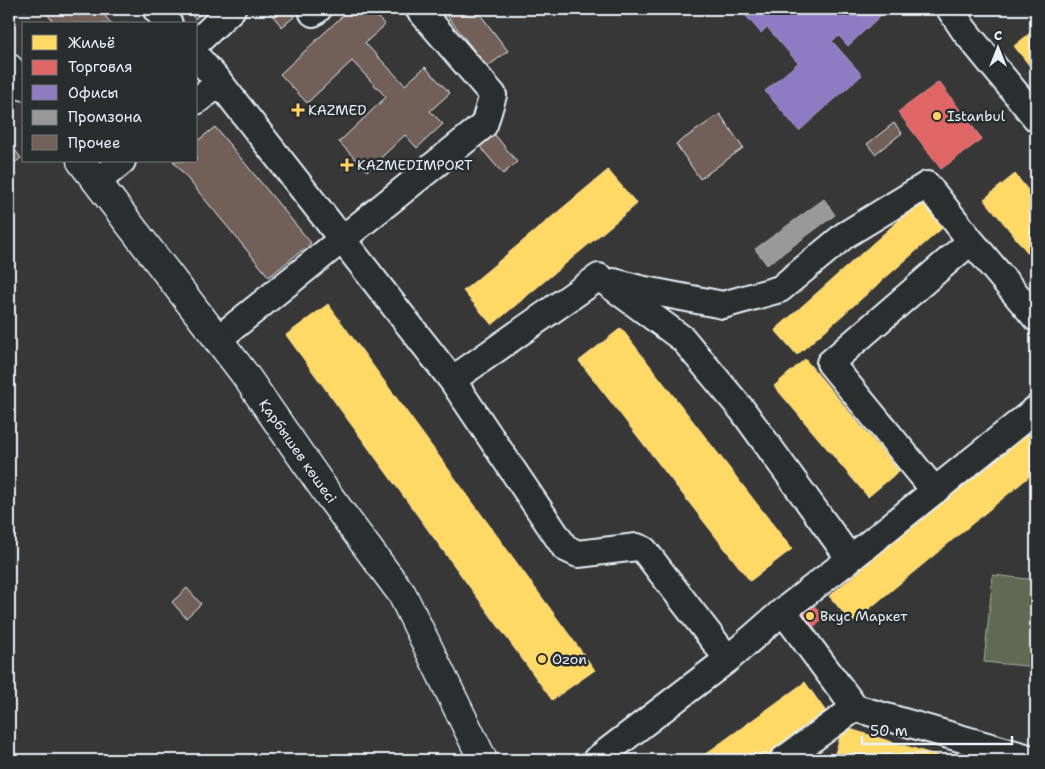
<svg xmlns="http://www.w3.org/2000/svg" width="1045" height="769" viewBox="0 0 1045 769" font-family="'Shantell Sans',sans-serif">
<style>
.green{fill:#616b52;stroke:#a4aea5}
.homes{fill:#ffd966;stroke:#f8e092}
.shops{fill:#e06666;stroke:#e29092}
.offices{fill:#8e7cc3;stroke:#a99fd3}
.industry{fill:#999;stroke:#b1b3b6}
.building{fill:#726159;stroke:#e8f1f8}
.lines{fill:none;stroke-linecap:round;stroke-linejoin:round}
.minor-casing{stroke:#e8f1f8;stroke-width:30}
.major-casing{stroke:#e8f1f8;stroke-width:31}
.minor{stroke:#2a2d2e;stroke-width:26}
.major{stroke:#2a2d2e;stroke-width:28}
.poi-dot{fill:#ffd166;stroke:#2a2d2e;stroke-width:2}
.labels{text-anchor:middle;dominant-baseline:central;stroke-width:5;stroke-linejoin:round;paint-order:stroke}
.poi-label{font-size:14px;fill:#e8f1f8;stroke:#2a2d2e;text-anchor:start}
.street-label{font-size:14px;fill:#e8f1f8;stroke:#2a2d2e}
</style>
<rect width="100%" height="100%" fill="#383737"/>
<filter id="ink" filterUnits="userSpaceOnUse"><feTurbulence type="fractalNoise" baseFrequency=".02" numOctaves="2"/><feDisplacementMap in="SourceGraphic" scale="10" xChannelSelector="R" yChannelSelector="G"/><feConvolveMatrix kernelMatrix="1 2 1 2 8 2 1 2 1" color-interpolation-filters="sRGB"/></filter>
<g filter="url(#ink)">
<path class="green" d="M993 575 1036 580V667L984 662Z"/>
<path class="homes" d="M1036 28V74L1014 46Z
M608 170 637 204 492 325 463 291Z
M1015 174 1036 200V263L984 199Z
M924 198 947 224 797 355 775 330Z
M328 304 595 670 552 700 286 335Z
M621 328 792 549 750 581 579 361Z
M805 359 899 471 868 497 774 386Z
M1036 425V471L852 623 829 596Z
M805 682 829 716 767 760H697Z
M843 727 952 760H833Z"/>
<path class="shops" d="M939 82 982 139 941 169 898 112Z
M810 601 825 618 810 630 796 613Z"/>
<path class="offices" d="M740 9H875L881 15 848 46 839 36 832 41 862 75 799 131 765 91 798 63 767 27 761 33Z"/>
<path class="industry" d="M824 199 835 215 767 265 755 249Z"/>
<path class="building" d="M43 9H99L112 24H55Z
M186 9H207L195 19Z
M267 9H288L294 17 282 27Z
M350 9H370L385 25 365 43 405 85 425 67 450 93 430 111 443 124 417 148 405 135 367 171 339 142 386 97 352 61 307 103 280 74Z
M442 9H476L508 51 487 67Z
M720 114 743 148 700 179 676 144Z
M894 123 902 133 875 154 867 144Z
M215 127 311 243 269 277 173 161H196V142Z
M491 130 517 162 503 174 476 142Z
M9 142 21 158 9 167Z
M187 588 201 604 186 618 172 602Z"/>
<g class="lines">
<defs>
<path id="minor" d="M156 9 169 24
M950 9 964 30 1036 118
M313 13 318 9
M196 43 232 9
M196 56 220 83 196 101
M220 83 452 380 565 548 578 554 637 547 644 550 728 659
M97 182 122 161
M614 282 640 289 723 305 780 289 845 235 927 185 971 241
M217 340 484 125 493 95 419 9
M452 380 599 277 683 339 743 411 850 559
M935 491 830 363 971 241 1036 318
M855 708 1036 760
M596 760 728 659 783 611 850 559 1036 409
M783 760 855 708 783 611"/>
<path id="major" d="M9 68 24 86
M81 161 243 372 329 496 402 594 483 760"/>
</defs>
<use href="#minor" class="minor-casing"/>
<use href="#major" class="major-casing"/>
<use href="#minor" class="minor"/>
<use href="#major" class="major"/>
</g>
</g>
<g class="poi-dot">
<path d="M295.5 102.5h5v5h5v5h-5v5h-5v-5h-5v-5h5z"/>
<circle cx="937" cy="116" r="5"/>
<path d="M344.5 157.5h5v5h5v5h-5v5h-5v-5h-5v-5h5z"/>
<circle cx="810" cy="616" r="5"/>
<circle cx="542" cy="659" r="5"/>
</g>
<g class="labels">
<g class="poi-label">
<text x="308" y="110">KAZMED</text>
<text x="947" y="116">Istanbul</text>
<text x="357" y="165">KAZMEDIMPORT</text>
<text x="820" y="616">Вкус Маркет</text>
<text x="552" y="659">Ozon</text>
</g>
<g class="street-label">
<text transform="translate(298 451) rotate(55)">Қарбышев көшесі</text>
</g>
</g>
<rect width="1045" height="769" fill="none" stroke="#2a2d2e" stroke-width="30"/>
<rect x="15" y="15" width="1015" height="739" fill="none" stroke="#e8f1f8" stroke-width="2" filter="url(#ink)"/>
<rect x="22" y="22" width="175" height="140" fill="#2a2d2e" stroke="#767b7f"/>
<rect x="32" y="35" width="25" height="15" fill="#ffd966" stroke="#767b7f"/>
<text x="68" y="48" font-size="15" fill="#e8f1f8">Жильё</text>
<rect x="32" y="60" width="25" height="15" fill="#e06666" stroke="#767b7f"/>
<text x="68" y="72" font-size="15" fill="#e8f1f8">Торговля</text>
<rect x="32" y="85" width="25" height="15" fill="#8e7cc3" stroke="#767b7f"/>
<text x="68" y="98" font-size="15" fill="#e8f1f8">Офисы</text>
<rect x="32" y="110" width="25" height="15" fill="#999999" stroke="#767b7f"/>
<text x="68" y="122" font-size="15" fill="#e8f1f8">Промзона</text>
<rect x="32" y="135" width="25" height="15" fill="#726159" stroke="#767b7f"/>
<text x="68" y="148" font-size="15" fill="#e8f1f8">Прочее</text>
<g transform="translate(998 48)" stroke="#2a2d2e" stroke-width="4" paint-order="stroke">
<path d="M0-4L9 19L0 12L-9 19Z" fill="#e8f1f8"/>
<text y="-8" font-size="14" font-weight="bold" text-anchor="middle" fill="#e8f1f8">С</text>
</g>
<path d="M862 736v8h150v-8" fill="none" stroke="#e8f1f8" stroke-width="2.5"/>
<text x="870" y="736" font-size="15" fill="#e8f1f8" stroke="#2a2d2e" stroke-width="4" paint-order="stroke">50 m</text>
</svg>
